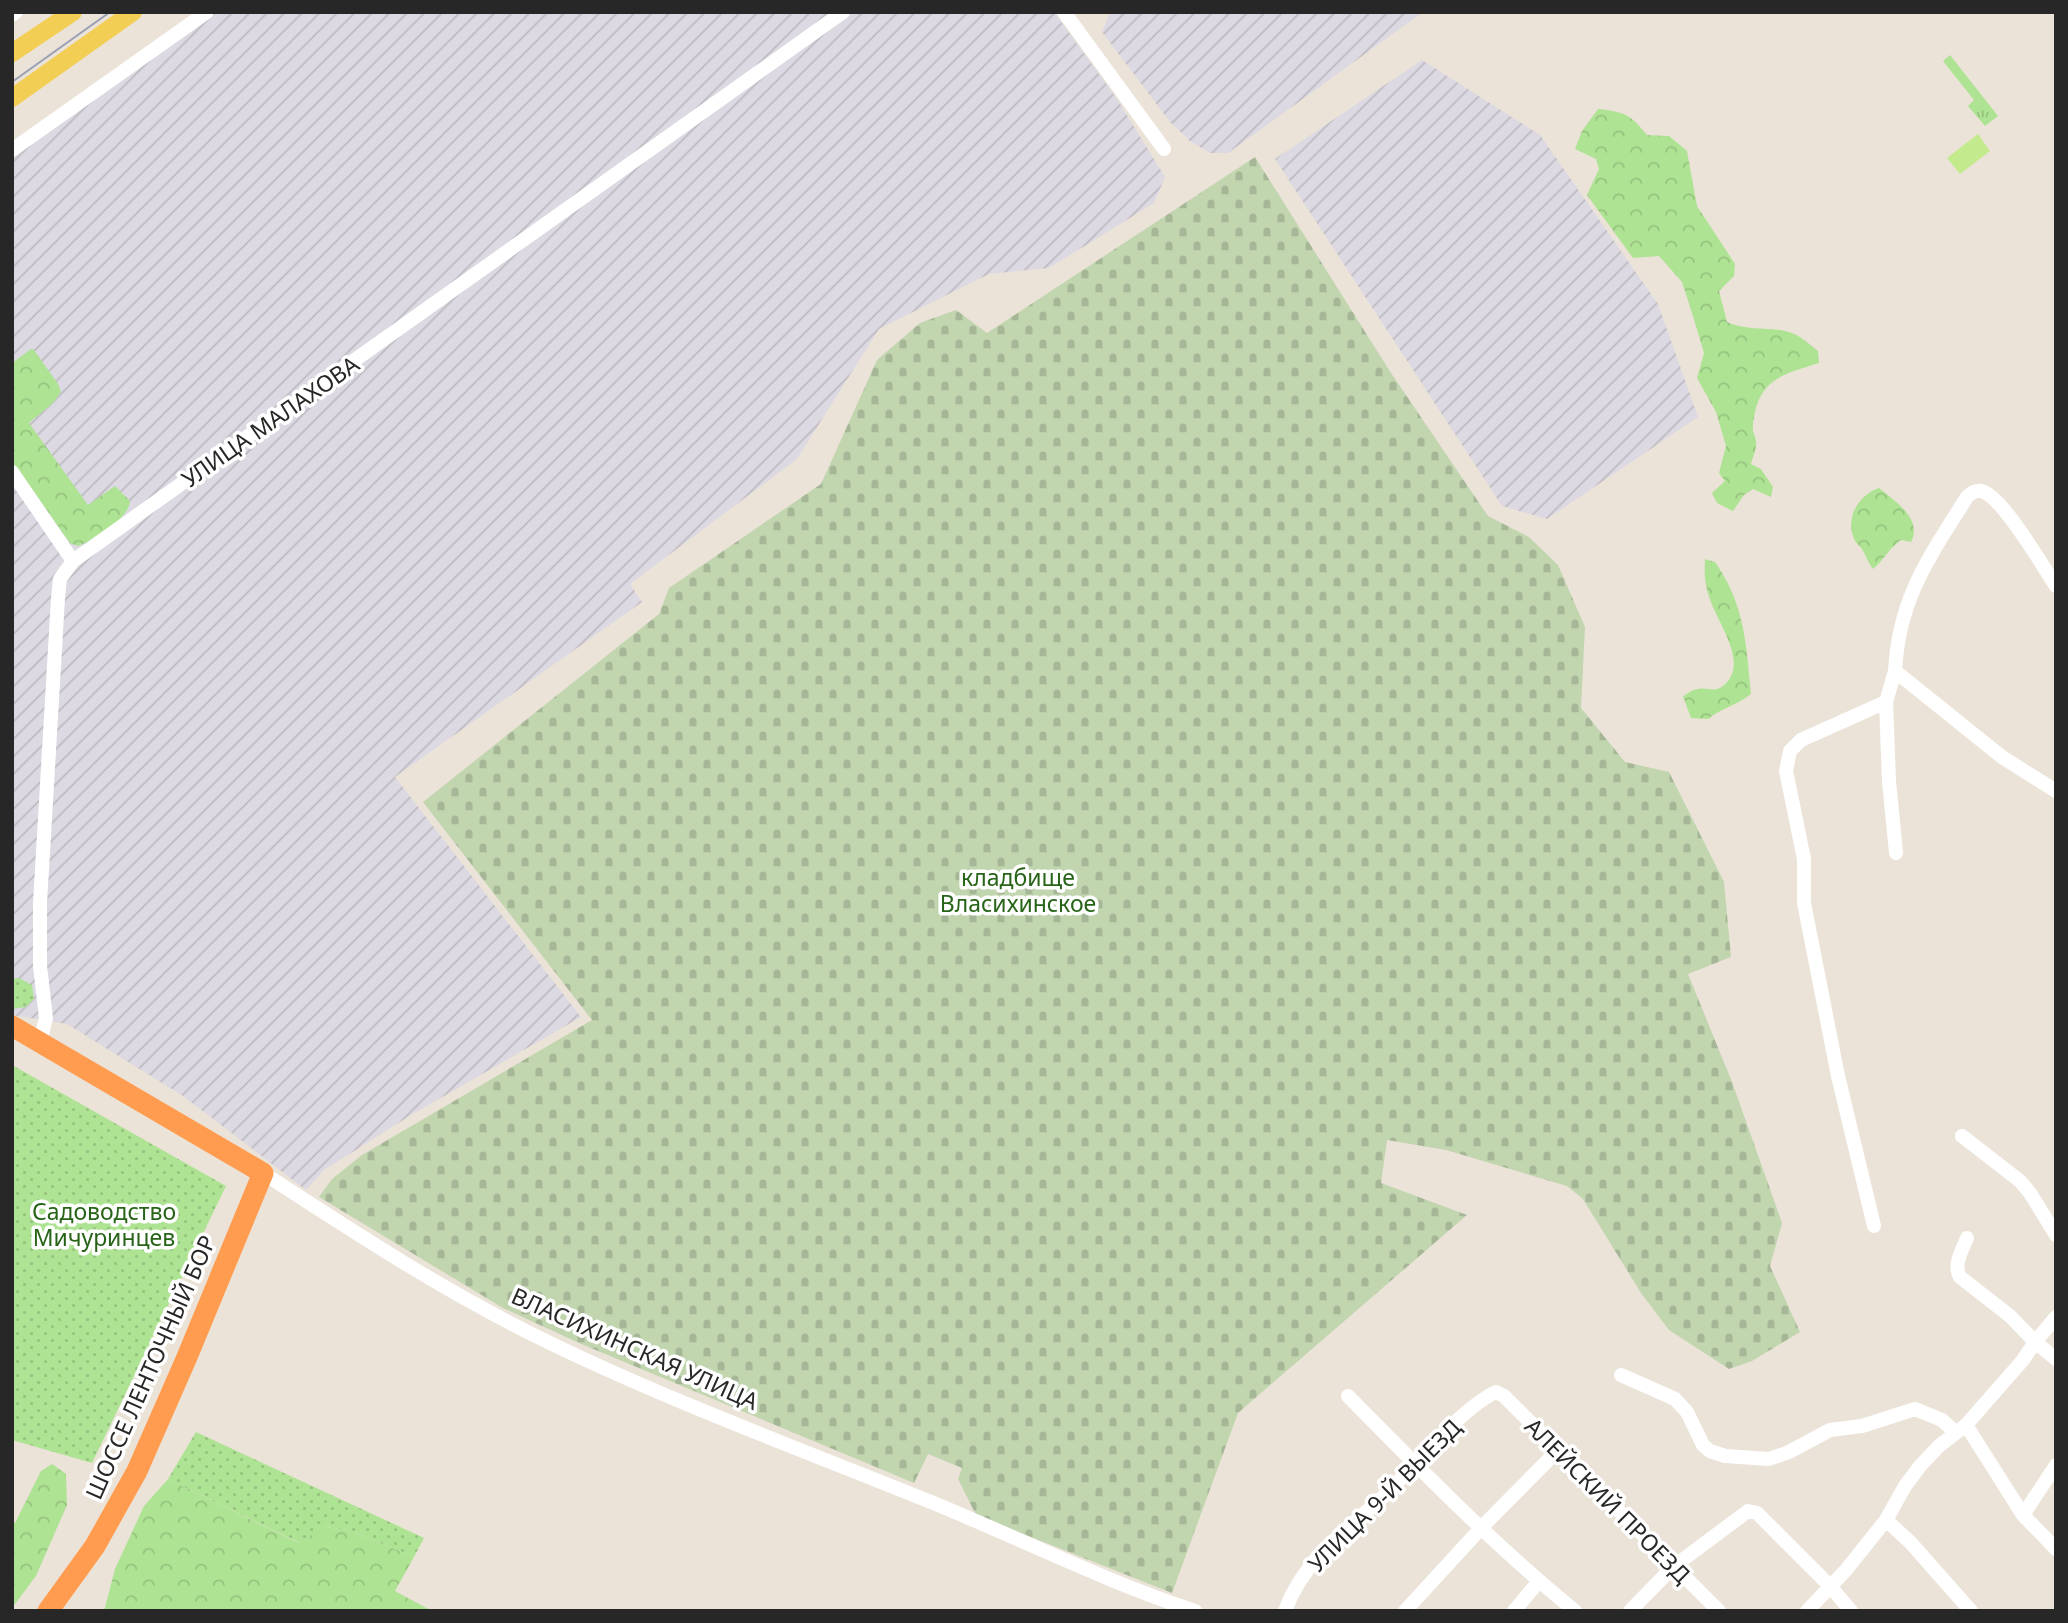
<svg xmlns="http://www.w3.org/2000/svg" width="2068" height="1623" viewBox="0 0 2068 1623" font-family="'Noto Sans',sans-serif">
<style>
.industrial{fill:url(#industrial-furrows)}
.grass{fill:url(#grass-dots)}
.forest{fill:url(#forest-crowns)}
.cemetery{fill:url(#cemetery-stones)}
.park{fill:url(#park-tufts)}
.pitch{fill:#c3eb8e}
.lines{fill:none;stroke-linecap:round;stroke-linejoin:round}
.minor{stroke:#fff;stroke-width:14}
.major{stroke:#f3ce55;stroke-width:18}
.highway{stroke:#ff9c4f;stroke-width:21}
.tram{stroke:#9b9fb3;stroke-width:2}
.labels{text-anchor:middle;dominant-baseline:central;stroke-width:7;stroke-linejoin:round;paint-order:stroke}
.street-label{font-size:23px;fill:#272727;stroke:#fff}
.park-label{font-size:23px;fill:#276417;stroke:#fff}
</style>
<defs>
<pattern id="industrial-furrows" width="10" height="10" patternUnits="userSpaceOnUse" patternTransform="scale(1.75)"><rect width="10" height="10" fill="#dcd9e2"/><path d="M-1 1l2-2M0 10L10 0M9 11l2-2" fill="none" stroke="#bdbac2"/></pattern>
<pattern id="grass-dots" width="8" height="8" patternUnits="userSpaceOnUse" patternTransform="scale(1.75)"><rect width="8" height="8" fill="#aee393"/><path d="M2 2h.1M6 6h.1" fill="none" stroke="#96c37f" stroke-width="1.8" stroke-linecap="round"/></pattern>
<pattern id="forest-crowns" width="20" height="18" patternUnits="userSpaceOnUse" patternTransform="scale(1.75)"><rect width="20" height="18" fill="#aee393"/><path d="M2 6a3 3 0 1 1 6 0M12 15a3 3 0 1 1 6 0" fill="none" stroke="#96c37f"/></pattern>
<pattern id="cemetery-stones" width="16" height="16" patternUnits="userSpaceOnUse" patternTransform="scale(1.75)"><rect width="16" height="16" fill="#c1d5af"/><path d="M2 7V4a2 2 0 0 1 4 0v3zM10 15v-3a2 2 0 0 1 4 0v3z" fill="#a6b797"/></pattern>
<pattern id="park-tufts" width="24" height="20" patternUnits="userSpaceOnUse" patternTransform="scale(1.75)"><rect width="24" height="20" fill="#aee393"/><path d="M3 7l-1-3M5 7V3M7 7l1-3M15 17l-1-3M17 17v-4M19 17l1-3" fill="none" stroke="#96c37f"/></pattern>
</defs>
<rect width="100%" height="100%" fill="#ebe3d8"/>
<path class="industrial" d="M214 12H1054L1117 99 1165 177 1154 203 1049 268 989 274 879 329 797 459 630 584 642 602 395 777 581 1017 411 1115 324 1170 306 1190 183 1096 67 1024 17 1016 12 1014V155Z
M1110 12H1423L1228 153H1210L1190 141 1170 122 1102 32Z
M1422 60 1540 135 1658 304 1698 417 1547 519 1502 506 1275 159Z"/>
<path class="grass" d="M19 978 32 985 34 999 26 1007 13 1009 12 979Z
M12 1065 226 1186 92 1463 12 1440Z
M196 1432 424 1538 414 1557 349 1530 325 1527 300 1543 168 1479Z"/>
<path class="forest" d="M1598 109C1625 112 1630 114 1647 135L1669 136 1687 151 1697 206 1735 264 1734 276 1719 291 1727 322C1750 332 1767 326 1789 332 1800 335 1809 344 1818 351L1819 363C1780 375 1757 380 1753 426 1752 433 1756 436 1756 442 1757 448 1753 457 1751 464L1761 469 1773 487 1771 497 1753 489 1744 495 1733 511 1717 503 1712 493 1725 481 1719 473 1726 446 1716 412 1697 378 1704 353 1692 313 1682 282 1659 256 1633 258 1587 195 1599 169 1596 159 1575 149 1582 131Z
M31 349 34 350 58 384 61 392 52 404 29 423 88 505 115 486 130 501C129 519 94 540 78 546L70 543 12 461V363Z
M1879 488C1895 501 1923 519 1911 542L1901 540C1889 548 1884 560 1873 569 1868 562 1866 556 1862 549 1860 546 1857 544 1855 541 1844 519 1858 495 1879 488Z
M1705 559 1715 562C1745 605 1746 643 1751 694 1738 705 1721 708 1708 719L1691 718 1683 696C1687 694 1693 689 1698 689 1708 687 1714 693 1723 686 1750 665 1719 625 1711 602 1705 587 1704 575 1705 559Z
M52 1464 66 1474 67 1505 36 1576 12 1608V1522L15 1523 41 1471Z
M168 1479 299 1543 324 1527 349 1530 414 1557 395 1591 432 1611H104L115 1569 144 1506Z"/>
<path class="cemetery" d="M1255 157 1391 373 1488 516 1529 537 1558 565 1585 627 1581 708 1625 762 1669 772 1724 882 1731 957 1688 974 1732 1082 1782 1223 1770 1266 1800 1332 1752 1361 1729 1369 1669 1330 1641 1293 1583 1199 1567 1186 1446 1150 1387 1140 1381 1183 1467 1215 1238 1413 1172 1593 976 1515 958 1479 962 1468 928 1454 914 1483 579 1343 503 1308 319 1197 332 1179 362 1155 592 1020 423 802 659 614 669 588 821 484 877 360 920 323 956 310 987 333Z"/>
<path class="park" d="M1950 55 1998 116 1985 126 1968 106 1974 100 1943 61Z"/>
<path class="pitch" d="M1978 134 1990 151 1960 174 1947 158Z"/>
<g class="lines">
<path class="minor" d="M1064 12 1164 149
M12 15 16 12
M12 150 207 12
M12 472 73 561
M1895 671C1899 597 1929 558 1967 497 1971 493 1975 490 1981 491 2002 495 2043 567 2056 586
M1896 853 1889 781 1886 702 1895 671 2002 757 2056 791
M40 1042 46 1018 40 966V903L58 598 60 579 73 561 843 12
M1962 1136 2020 1181 2030 1193 2056 1235
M263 1173C355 1233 450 1295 550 1343 674 1403 803 1450 931 1502 1019 1538 1104 1581 1195 1611
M1874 1226 1838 1076 1804 903V859L1786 771 1790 751 1801 740 1886 702
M2056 1317 2035 1342 2056 1359
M1621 1375 1675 1399 1687 1412 1703 1445 1710 1451 1725 1456 1769 1459 1789 1452 1830 1430 1862 1426 1915 1409 1942 1420 1955 1432
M1348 1396C1421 1470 1494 1545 1575 1611
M1966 1425 2023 1515 2056 1549
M2023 1515 2056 1465
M1886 1520 1910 1542 1971 1611
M1285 1611C1292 1591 1302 1577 1315 1560 1335 1536 1363 1516 1386 1494 1415 1466 1461 1408 1496 1392L1504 1396 1719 1611
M1405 1611 1482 1527 1558 1450
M1514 1611 1539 1581
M1630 1611 1673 1567 1748 1511 1757 1513 1830 1586 1851 1611
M1807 1611 1846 1570 1886 1520 1905 1486 1920 1466 1939 1446 1966 1425 2023 1360 2035 1342 2010 1316 1960 1277C1953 1264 1962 1251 1967 1238"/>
<path class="major" d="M12 53 73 12
M12 98 133 12"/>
<path class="highway" d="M12 1026 263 1173 187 1357 137 1471 95 1546 48 1611"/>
<path class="tram" d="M12 82 110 12"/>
</g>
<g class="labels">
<g class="street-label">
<text transform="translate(270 421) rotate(-35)">УЛИЦА МАЛАХОВА</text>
<text transform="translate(635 1348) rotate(24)">ВЛАСИХИНСКАЯ УЛИЦА</text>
<text transform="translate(150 1367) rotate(-66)">ШОССЕ ЛЕНТОЧНЫЙ БОР</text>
<text transform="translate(1384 1495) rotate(-45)">УЛИЦА 9-Й ВЫЕЗД</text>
<text transform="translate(1608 1500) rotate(45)">АЛЕЙСКИЙ ПРОЕЗД</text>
</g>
<g class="park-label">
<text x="1018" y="877">кладбище<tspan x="1018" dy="26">Власихинское</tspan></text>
<text x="104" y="1211">Садоводство<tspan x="104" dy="26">Мичуринцев</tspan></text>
</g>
</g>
<rect width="2068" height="1623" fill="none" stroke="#272727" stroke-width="28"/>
</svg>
